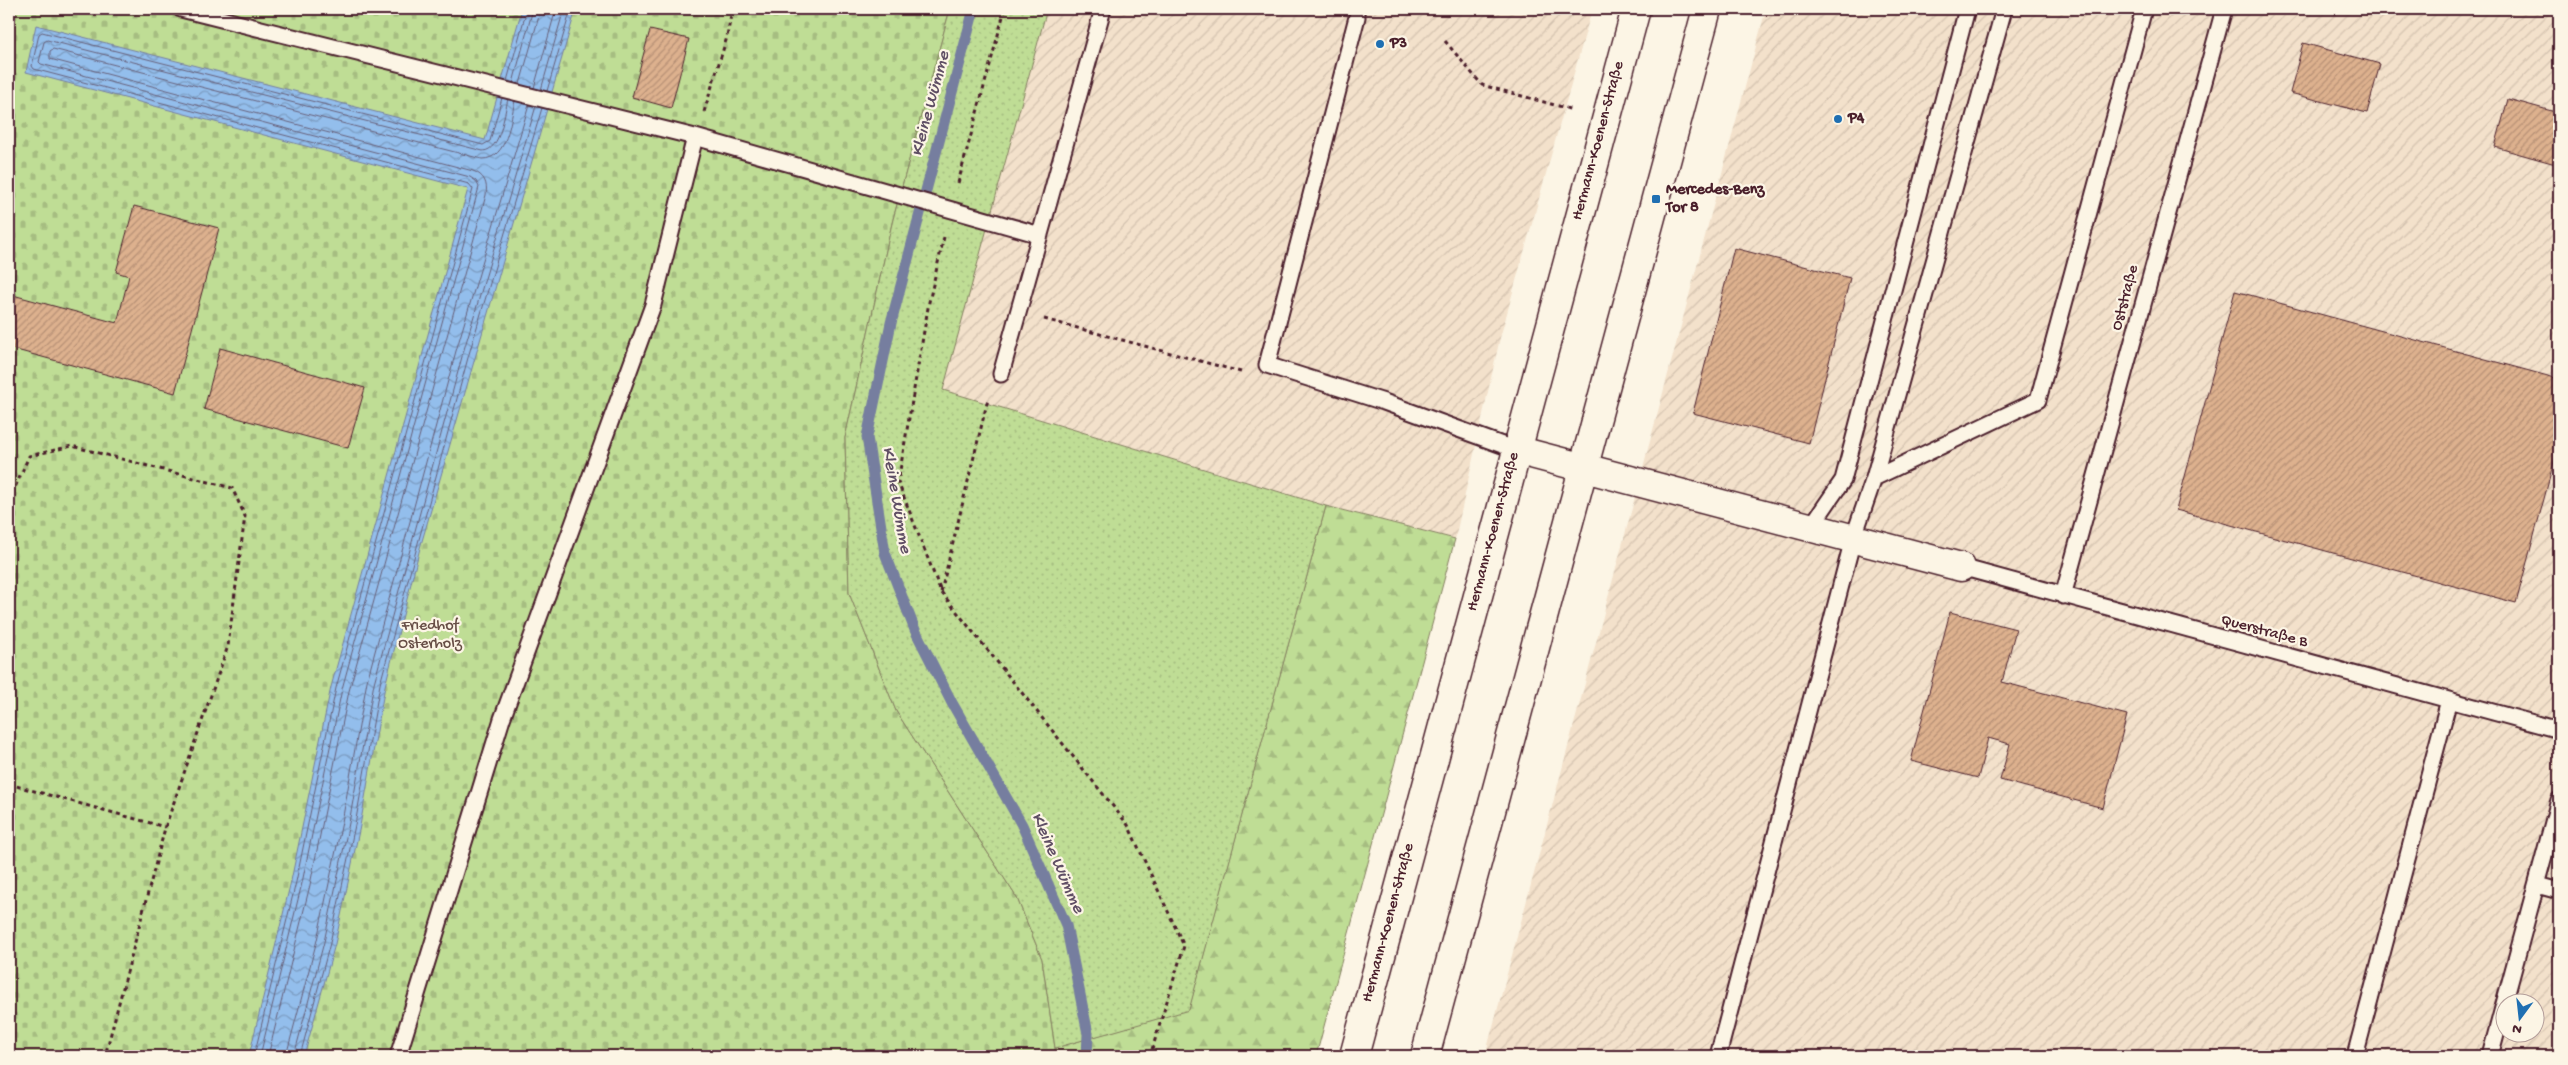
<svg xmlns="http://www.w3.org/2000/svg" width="2568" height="1065" viewBox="0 0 2568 1065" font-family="'Gochi Hand',sans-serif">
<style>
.industrial{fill:url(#industrial-furrows);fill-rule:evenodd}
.forest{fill:url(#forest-firs);stroke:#847e60}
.cemetery{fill:url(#cemetery-stones);stroke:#847e60}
.park{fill:url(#park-dots);stroke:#847e60}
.water{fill:url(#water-waves);stroke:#767e9f}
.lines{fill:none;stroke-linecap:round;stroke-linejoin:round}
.shore{stroke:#675f78;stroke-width:1}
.stream{stroke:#767e9f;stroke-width:11}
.building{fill:url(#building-hatch);stroke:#4a1f2b}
.lane-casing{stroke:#4a1f2b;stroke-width:19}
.street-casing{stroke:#4a1f2b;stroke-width:31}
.secondary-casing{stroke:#4a1f2b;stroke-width:31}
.path{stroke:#4a1f2b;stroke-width:3;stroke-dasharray:4 4;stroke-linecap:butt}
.lane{stroke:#fcf5e5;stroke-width:15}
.street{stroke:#fcf5e5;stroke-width:28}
.secondary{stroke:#fcf5e5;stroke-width:28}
.poi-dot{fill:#1f6fb2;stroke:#fcf5e5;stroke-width:2}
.labels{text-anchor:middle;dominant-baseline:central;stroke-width:4.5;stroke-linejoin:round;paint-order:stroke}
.poi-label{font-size:16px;font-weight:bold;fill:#4a1f2b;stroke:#fcf5e5;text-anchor:start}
.street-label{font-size:16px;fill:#4a1f2b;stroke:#fcf5e5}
.park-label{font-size:16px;fill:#674e46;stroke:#fcf5e5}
.water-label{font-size:18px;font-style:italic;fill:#604f65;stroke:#fcf5e5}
</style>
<defs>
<pattern id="industrial-furrows" width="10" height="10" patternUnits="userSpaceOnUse" patternTransform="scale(1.25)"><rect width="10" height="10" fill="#f3e1cb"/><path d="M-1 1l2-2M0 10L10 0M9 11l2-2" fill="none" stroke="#d2c1ae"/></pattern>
<pattern id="forest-firs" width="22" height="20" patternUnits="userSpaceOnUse" patternTransform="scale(1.25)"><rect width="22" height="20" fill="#bfdd95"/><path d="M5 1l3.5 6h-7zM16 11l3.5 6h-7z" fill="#a6bd81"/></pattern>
<pattern id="cemetery-stones" width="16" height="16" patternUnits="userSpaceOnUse" patternTransform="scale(1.25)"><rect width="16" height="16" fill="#bfdd95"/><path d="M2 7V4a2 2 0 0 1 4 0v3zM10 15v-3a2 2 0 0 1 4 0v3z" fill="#a6bd81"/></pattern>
<pattern id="park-dots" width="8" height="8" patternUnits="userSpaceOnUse" patternTransform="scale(1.25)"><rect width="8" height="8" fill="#bfdd95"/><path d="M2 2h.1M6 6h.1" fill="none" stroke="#a6bd81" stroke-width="1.8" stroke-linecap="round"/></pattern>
<pattern id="water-waves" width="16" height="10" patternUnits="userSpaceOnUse" patternTransform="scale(1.25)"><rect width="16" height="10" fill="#93beec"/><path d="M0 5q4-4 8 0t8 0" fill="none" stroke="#7a9abf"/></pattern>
<pattern id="building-hatch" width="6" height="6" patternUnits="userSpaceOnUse" patternTransform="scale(1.25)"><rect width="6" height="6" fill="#ddb18e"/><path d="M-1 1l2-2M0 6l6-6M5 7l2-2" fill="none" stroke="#b58f74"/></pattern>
</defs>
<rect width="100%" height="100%" fill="#fcf5e5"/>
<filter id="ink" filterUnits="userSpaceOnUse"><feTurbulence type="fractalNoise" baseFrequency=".02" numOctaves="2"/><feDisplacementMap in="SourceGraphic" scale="10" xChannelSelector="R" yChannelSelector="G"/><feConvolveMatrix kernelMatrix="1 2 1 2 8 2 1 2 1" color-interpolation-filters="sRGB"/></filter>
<g filter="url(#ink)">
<path class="industrial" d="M1047 9H1592L1500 338 1455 539 1326 506 942 390Z
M1766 9H2559V1056H1485ZM2506 1002H2536V1032H2506Z"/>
<path class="forest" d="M1326 506 1455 539 1316 1056H1054L1055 1048 1189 1009Z"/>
<path class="cemetery" d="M9 9H950L892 223 845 438 849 593 896 711 1017 898 1042 959 1055 1048 1054 1056H9Z"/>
<path class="park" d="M950 9H1047L943 390 1326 506 1189 1010 1055 1048 1042 959 1017 898 896 711 849 593 845 438 892 223Z"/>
<path class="water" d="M522 9H576L420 548 385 686 360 826 335 944 304 1056H249L291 881 331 687 468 189 26 72 36 25 485 140Z"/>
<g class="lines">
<path class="shore" d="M507 81 527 9
M513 83 533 9
M520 84 541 9
M534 88 556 9
M541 90 564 9
M547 91 571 9
M254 1056 296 882 336 688 473 189 469 184 34 69 32 66 39 34 42 32 483 145 490 141 502 98
M260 1056 302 883 342 689 479 187 476 181 470 177 41 64 39 62 44 42 47 40 483 151C501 150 504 114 508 99
M268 1056 310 885 349 691 486 195C488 183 484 175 473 171L50 59V51L53 49 482 159C508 159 510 121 515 101
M286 1056 317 940 342 822 367 681 456 351 529 105
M294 1056 324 942 349 823 374 683 463 353 536 106
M300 1056 330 943 355 825 380 684 469 354 542 108"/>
<path class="stream" d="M974 9 891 323 867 437 885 553 915 630 952 703 1022 825 1066 925 1088 1034 1087 1056"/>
</g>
<path class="building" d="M650 30 689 39 671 108 632 97Z
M2303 43 2380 64 2367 113 2290 93Z
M2508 99 2559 113V165L2495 147Z
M134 206 219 228 175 393 9 348V294L117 323 129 276 116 272Z
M1734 248 1850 278 1809 443 1693 413Z
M2235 291 2559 379V443L2516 603 2176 510Z
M220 348 365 388 348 448 204 409Z
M1950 612 2016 629 2002 682 2127 715 2103 808 2000 780 2010 744 1988 738 1978 778 1911 761Z"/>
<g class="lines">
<defs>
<path id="lane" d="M181 9 695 137 1040 235
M1357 17 1267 365 1384 402 1516 450
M1001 374 1103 9
M1874 478 2038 400 2144 9
M1810 528 1843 480 1967 9
M1961 567 2559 730
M2063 596 2224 9
M2537 885 2559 891
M398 1056 502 719 653 305 695 137
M1718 1056 1853 539 1874 478 2004 9
M2355 1056 2449 700
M2490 1056 2559 800"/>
<path id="street" d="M1516 450 1961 567"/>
<path id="secondary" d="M1354 1056 1636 9
M1425 1056 1707 9"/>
</defs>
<use href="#lane" class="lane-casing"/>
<use href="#street" class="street-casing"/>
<use href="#secondary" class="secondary-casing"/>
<path class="path" d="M1445 41 1482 85 1573 110
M704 112 727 37 732 9
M958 183 1005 9
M944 237 929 302 898 482 941 592 1128 825 1184 946 1150 1056
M1044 319 1241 372
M9 501 29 456 72 446 232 488 245 516 228 646 165 828 105 1056
M941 592 988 399
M9 784 165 827"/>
<use href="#lane" class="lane"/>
<use href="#street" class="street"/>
<use href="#secondary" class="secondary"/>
</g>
</g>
<g class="poi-dot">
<circle cx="1380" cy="44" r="5"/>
<circle cx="1838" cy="119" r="5"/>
<rect x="1651" y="194" width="10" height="10" rx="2.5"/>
</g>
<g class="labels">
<g class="poi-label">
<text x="1390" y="44">P3</text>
<text x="1848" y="119">P4</text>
<text x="1666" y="190">Mercedes-Benz<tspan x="1666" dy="18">Tor 8</tspan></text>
</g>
<g class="street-label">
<text transform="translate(1599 141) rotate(-75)">Hermann-Koenen-Straße</text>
<text transform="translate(2126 298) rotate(-75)">Oststraße</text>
<text transform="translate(1494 532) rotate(-75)">Hermann-Koenen-Straße</text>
<text transform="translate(2264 632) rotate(15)">Querstraße B</text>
<text transform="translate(1389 923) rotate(-75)">Hermann-Koenen-Straße</text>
</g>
<g class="park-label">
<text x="430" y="626">Friedhof<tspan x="430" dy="18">Osterholz</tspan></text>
</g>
<g class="water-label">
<text transform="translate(931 104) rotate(-75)">Kleine Wümme</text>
<text transform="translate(896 500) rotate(80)">Kleine Wümme</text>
<text transform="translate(1057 863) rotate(66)">Kleine Wümme</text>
</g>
</g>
<rect width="2568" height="1065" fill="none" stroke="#fcf5e5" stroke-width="30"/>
<rect x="15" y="15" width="2538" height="1035" fill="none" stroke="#4a1f2b" stroke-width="2" filter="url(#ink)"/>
<g transform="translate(2520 1018) rotate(195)"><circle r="24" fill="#fcf5e5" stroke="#b59f9b"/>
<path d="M0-4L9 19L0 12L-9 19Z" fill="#1f6fb2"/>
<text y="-8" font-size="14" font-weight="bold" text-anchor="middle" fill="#4a1f2b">N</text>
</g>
</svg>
